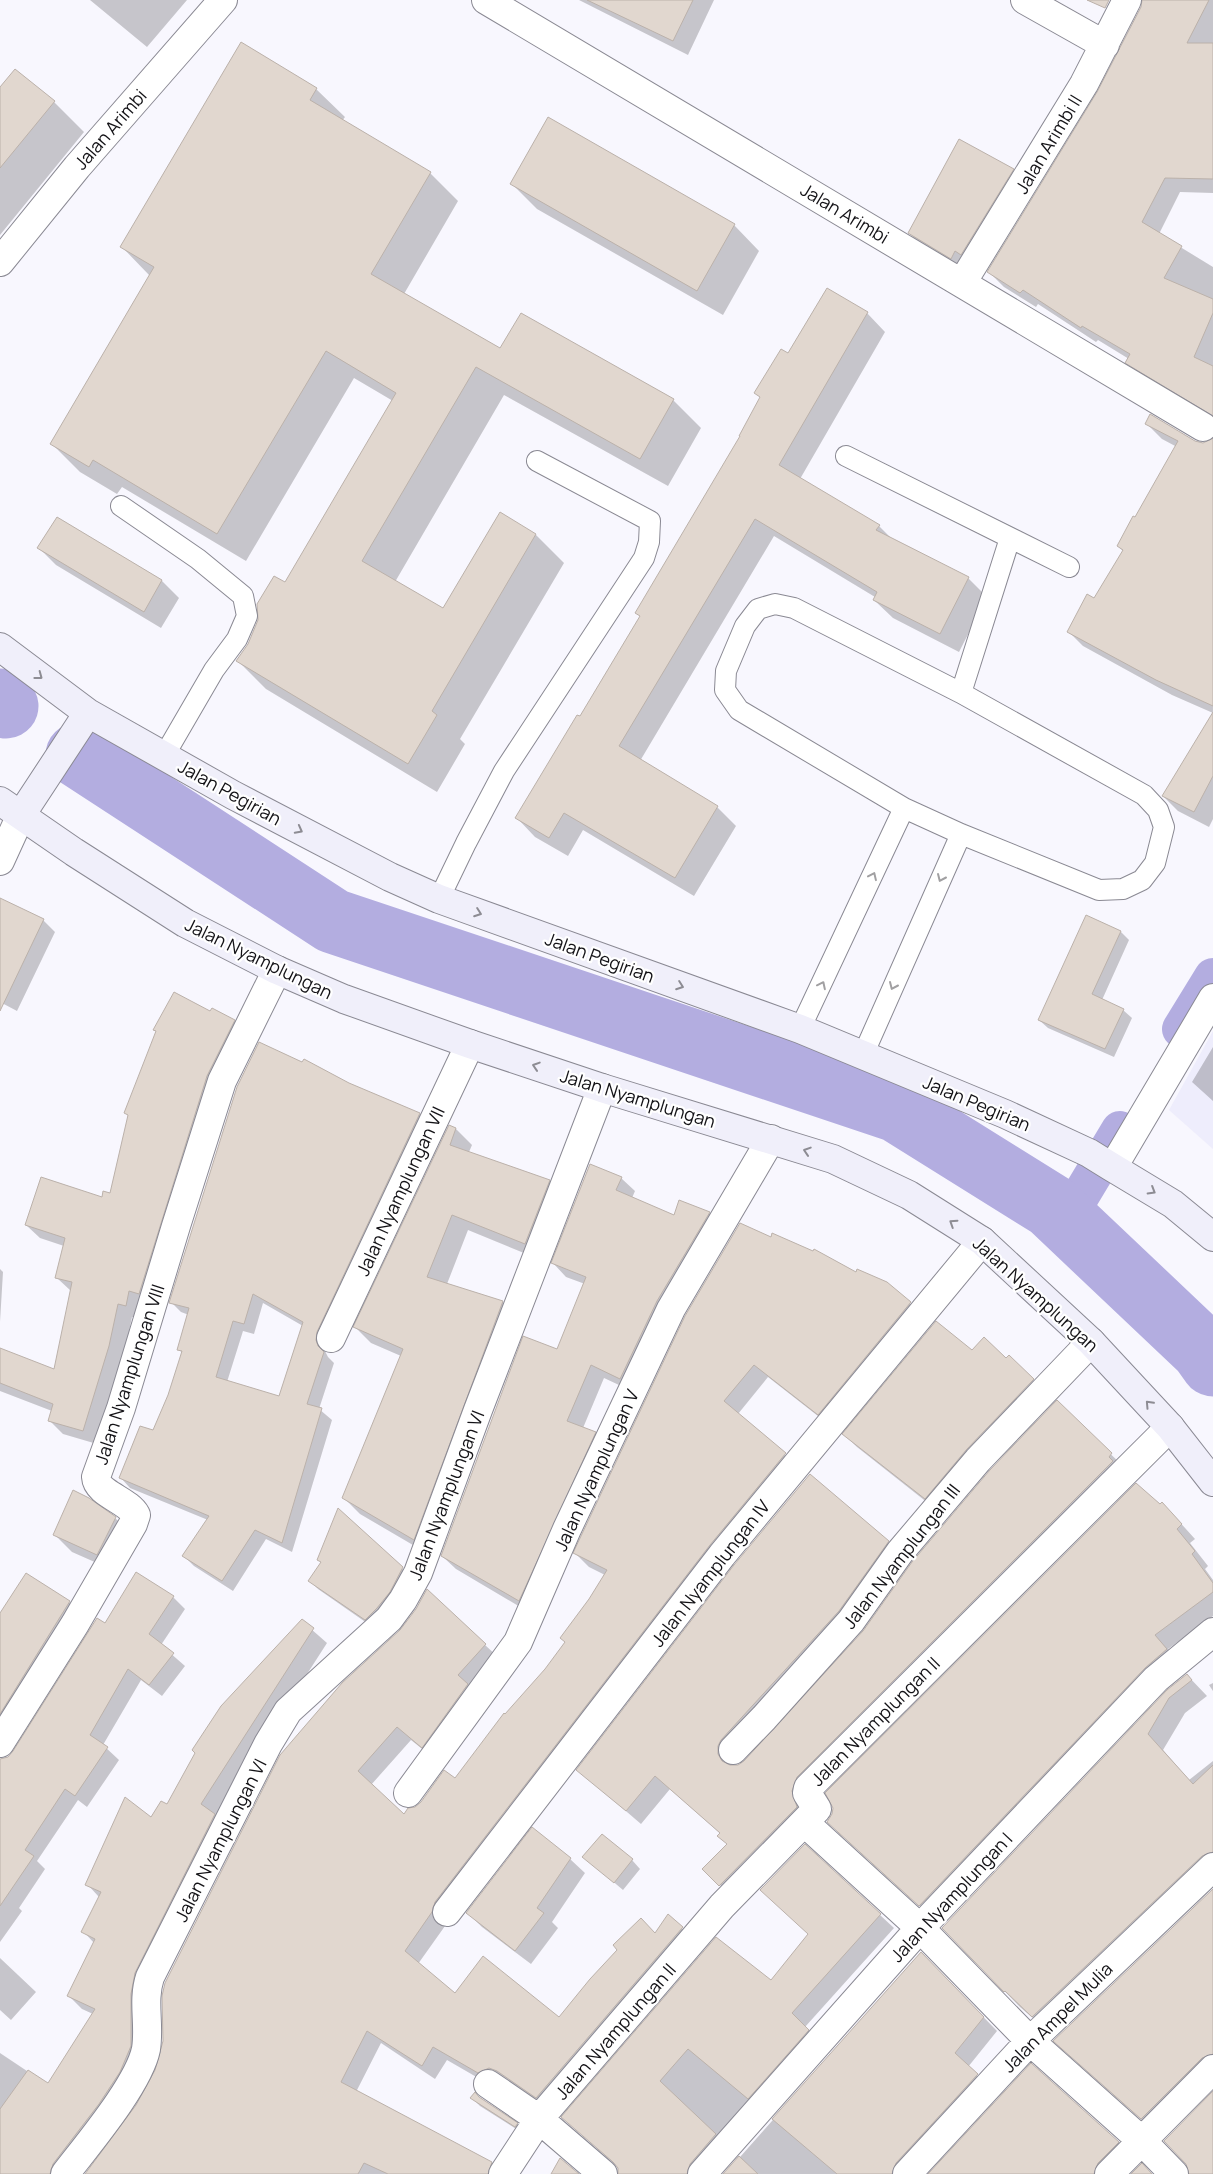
<svg xmlns="http://www.w3.org/2000/svg" width="1213" height="2174" viewBox="0 0 1213 2174" font-family="Manrope,sans-serif">
<style>
.built{fill:#eeedfc}
.shadow{fill:#0003;fill-rule:evenodd}
.lines{fill:none;stroke-linecap:round;stroke-linejoin:round}
.canal{stroke:#b3ade0;stroke-width:38}
.river{stroke:#b3ade0;stroke-width:65}
.building{fill:#e1d7cf;stroke:#bbb1aa;fill-rule:evenodd}
.lane-casing{stroke:#8a8993;stroke-width:22}
.street-casing{stroke:#8a8993;stroke-width:30}
.secondary-casing{stroke:#8a8993;stroke-width:30}
.lane{stroke:#fff;stroke-width:20}
.street{stroke:#fff;stroke-width:28}
.secondary{stroke:#f0effa;stroke-width:28}
.oneway{stroke:#8d8c93}
.oneway2{stroke:#a1a0a2}
.labels{text-anchor:middle;dominant-baseline:central;stroke-width:4.5;stroke-linejoin:round;paint-order:stroke}
.street-label{font-size:18px;fill:#131216;stroke:#fff}
</style>
<rect width="100%" height="100%" fill="#f8f7fe"/>
<path class="built" d="M1213 1031V1149L1169 1110Z"/>
<path class="shadow" d="M90 0H187L147 47Z
M579 0H714L688 55Z
M1144 0H1213V193L1180 192 1159 234 1213 267V420L1142 377 1127 362 1129 359 1098 340 1096 342 1038 304 1036 307 1004 287 989 272 1098 93 1142 7Z
M0 89 54 102 84 132 0 235Z
M316 89 345 117 342 121 430 173 458 201 404 294 501 350 673 400 701 428 668 486 504 395 395 582 443 610 500 514 536 535 564 563 460 739 465 744 437 792 266 689 237 660 249 644 259 620 285 584 393 401 354 378 246 561 122 487 117 494 80 472 52 444 150 276 122 247Z
M1013 170 1030 187 968 275 926 250 909 233Z
M512 184 734 225 759 251 723 315 537 209Z
M867 313 885 332 800 479 879 526 893 540 968 578 987 597 959 652 893 618 874 600 875 597 774 536 640 761 717 807 736 826 694 896 583 830 568 856 535 837 517 818 580 718 641 617 637 613 742 437 761 398 756 393 788 355Z
M1147 424 1202 444 1213 440V713L1172 695 1083 646 1068 631 1095 600 1123 551 1118 546 1177 447 1162 439Z
M57 518 162 581 179 598 161 628 56 565 39 548Z
M1213 714V819L1209 827 1178 811 1163 796Z
M0 899 43 920 55 932 17 1011 0 1002Z
M1121 932 1129 940 1102 1000 1123 1010 1132 1018 1114 1057 1048 1028 1039 1020Z
M211 1013 234 1021 248 1035 140 1319 132 1317 123 1360 97 1444 63 1434 49 1420 52 1411 0 1391V1349L55 1371 71 1291 57 1278 64 1246 40 1238 26 1225 103 1199 111 1194 129 1116 125 1112 157 1032 155 1030Z
M1213 1047V1101L1192 1082Z
M349 1084 419 1114 430 1125 327 1342 325 1351 328 1357 334 1363 319 1409 332 1420 292 1552 266 1539 233 1591 194 1566 183 1555 208 1520 130 1488 120 1477 154 1431 169 1396 183 1353 179 1350 189 1315 181 1312 171 1302ZM263 1303 303 1326 280 1397 227 1382 243 1331 254 1334Z
M450 1127 456 1129 472 1145 469 1152 549 1181 565 1197 541 1260 468 1230 447 1284 503 1302 519 1318 430 1555 360 1514 344 1498 401 1356 371 1343 355 1327Z
M621 1178 635 1191 632 1198 674 1216 709 1213 722 1227 634 1392 604 1378 583 1428 595 1433 608 1447 532 1614 456 1569 442 1556 558 1351 585 1284 566 1277 553 1263Z
M0 1269 3 1272 0 1322Z
M856 1274 886 1283 924 1316 832 1427 768 1377 738 1414 799 1468 448 1916 445 1926 418 1964 455 1995 559 2018 655 1934 668 1916 696 1941 550 2111 492 2086 447 2060 435 2079 381 2043 356 2092 491 2163 500 2172 499 2174H86L125 2123 157 2071 401 1631 417 1610 427 1591 499 1658 436 1760 411 1740 371 1785 404 1815 456 1779 505 1716 546 1670 566 1642 605 1575 589 1567 575 1553 686 1317Z
M972 1352 1006 1360 1033 1380 1046 1392 938 1511 857 1447 844 1434Z
M1057 1402 1125 1468 805 1805 734 1899 704 1869 728 1845 721 1834 670 1789 641 1824 578 1770 888 1542 902 1556 731 1761 732 1766H737L745 1762 864 1632Z
M339 1510 411 1577 374 1628 318 1589 310 1581 322 1563Z
M115 1518 133 1535 115 1571 72 1552 54 1534Z
M1176 1518 1195 1539 1190 1543 1208 1566 1205 1569 1213 1580V1616L1168 1649 1180 1664 934 1919 842 1835Z
M26 1575 69 1602 81 1614 0 1744V1614Z
M173 1597 185 1609 161 1645 185 1666 162 1696 141 1680 103 1745 119 1760 87 1807 78 1800 37 1861 45 1869 19 1908 22 1911 0 1942V1760L7 1758 14 1752 106 1625Z
M302 1621 327 1643 215 1817 228 1829 148 1987 144 2053 69 2174H0V2053L48 2085 93 2014 82 2009 69 1996 94 1943 83 1931 99 1897 87 1884 152 1818 167 1806Z
M1187 1675 1207 1696 1185 1713 1163 1750 1189 1780 1213 1761V1869L1049 2032 1020 2007 943 1928Z
M1213 1683V1691L1209 1685Z
M584 1857 632 1860 640 1869 623 1890Z
M570 1859 585 1873 552 1922 558 1928 531 1964 482 1927 468 1913Z
M1213 1890V2074L1155 2132 1068 2054Z
M880 1915 894 1928 805 2027 822 2044 707 2174H619L617 2166 563 2117 771 1982Z
M921 1953 997 2031 968 2067 990 2089 912 2174H725Z
M0 1958 36 1992 11 2020 0 2010Z
M472 2098 481 2099 517 2124 525 2133 524 2134 480 2106Z
M1118 2142 1132 2156 1114 2174H930Z"/>
<g class="lines">
<path class="canal" d="M1181 1029 1213 977
M1066 1220 1120 1130"/>
<path class="river" d="M0 701 6 706
M78 755 333 921 897 1110 1051 1206 1203 1350 1213 1364"/>
</g>
<path class="building" d="M587 0H693L673 41Z
M1087 0H1109L1105 8Z
M1142 0H1209L1187 43H1213V179L1165 178 1142 222 1182 246 1164 278 1213 299V313L1194 357 1213 366V416L1125 363 1130 354 1082 326 1081 328 1023 290 1020 293 987 272 1097 92 1141 7Z
M241 42 317 88 310 100 431 172 371 274 500 348 521 313 674 399 640 459 476 367 362 561 443 608 500 512 536 534 432 711 437 715 408 764 236 661 248 644 258 620 257 604 274 576 285 582 396 393 326 351 217 534 93 460 89 467 50 444 154 267 120 247Z
M15 69 55 101 0 168V87Z
M548 117 735 224 697 291 510 184Z
M959 139 1014 169 961 255 955 251 951 259 908 233Z
M827 288 868 312 779 465 880 525 876 530 969 577 940 634 873 600 877 592 755 519 619 746 718 806 675 878 564 813 549 838 515 818 577 715 580 716 640 616 635 613 740 436H739L760 397 754 393 781 349 788 353Z
M1150 414 1195 441 1203 443 1213 438V706L1156 680 1067 632 1087 594 1094 598 1123 550 1117 546 1133 516 1135 517 1178 441 1145 424Z
M57 517 162 580 144 612 37 548Z
M1213 712V776L1194 812 1162 796Z
M0 898 44 919 0 1011Z
M1086 915 1121 931 1092 994 1124 1009 1105 1049 1038 1020Z
M174 992 210 1011 212 1008 235 1020 207 1076 139 1294 129 1291 126 1306 118 1304 109 1346 83 1431 48 1421 53 1404 0 1383V1348L54 1369 72 1282 55 1278 65 1238 25 1225 41 1177 102 1197 103 1191 110 1193 128 1115 124 1113 156 1031 153 1030Z
M259 1042 302 1062 304 1059 349 1083 420 1113 317 1332 316 1340 318 1346 324 1352 307 1404 322 1408 282 1543 255 1530 222 1581 182 1556 209 1516 119 1478 140 1426 153 1430 168 1395 182 1351 177 1350 189 1308 169 1303 237 1087ZM253 1294 303 1322 279 1396 216 1377 233 1321 244 1324Z
M449 1125 456 1128 450 1145 550 1180 525 1244 452 1215 427 1277 503 1301 414 1540 342 1498 403 1349 353 1327Z
M590 1164 622 1177 616 1190 674 1215 679 1200 710 1212 657 1301 620 1379 591 1365 567 1421 596 1432 519 1601 441 1556 523 1336 557 1349 586 1277 551 1263Z
M740 1223 771 1237 772 1233 813 1251 814 1249 856 1272 857 1269 887 1282 911 1302 818 1415 754 1365 724 1401 786 1453 710 1545 435 1902 432 1912 405 1951 455 1993 483 1956 559 2017 590 1979 617 1950 613 1945 641 1918 655 1933 668 1914 683 1927 536 2098 497 2071 489 2068 478 2073 433 2047 422 2066 367 2031 341 2082 492 2162 488 2174H388L364 2163 358 2174H85L136 2105 155 2070 163 2041 162 1996 165 1983 280 1755 342 1683 400 1630 416 1609 427 1589 486 1644 458 1675 468 1684 422 1748 397 1727 358 1771 404 1814 408 1808 415 1807 421 1802 444 1770 455 1778 504 1713 505 1714 545 1669 565 1642 560 1638 589 1599 607 1570 573 1553 685 1316Z
M936 1321 972 1350 984 1337 1006 1358 1009 1355 1034 1379 967 1449 925 1499 842 1434Z
M1057 1400 1112 1453 1109 1457 1113 1461 797 1777 792 1791 797 1807 719 1886 702 1869 727 1844 717 1836 720 1833 655 1776 626 1811 576 1770 734 1565 810 1474 889 1541 839 1611 721 1740 718 1746V1754L722 1761 730 1765H738L744 1761 863 1631 912 1562 990 1470Z
M1136 1483 1160 1504 1162 1502 1182 1524 1177 1529 1195 1551 1192 1554 1213 1583V1592L1155 1635 1167 1649 1145 1668 919 1906 827 1822 832 1814 833 1808 825 1793Z
M73 1490 89 1498 116 1517 97 1555 53 1535Z
M338 1508 403 1567 390 1592 377 1608 365 1620 308 1581 321 1562 317 1560Z
M136 1572 174 1596 149 1634 174 1653 149 1685 128 1669 90 1735 108 1747 75 1796 65 1789 25 1850 34 1856 0 1906V1759L8 1757 13 1751 97 1618 105 1623Z
M26 1573 70 1601 0 1714V1613Z
M302 1619 314 1628 201 1804 215 1814 135 1973 131 1994V2046L120 2072 99 2104 53 2164 50 2174H0V2109L28 2070 48 2083 95 2009 67 1996 95 1939 81 1932 101 1892 85 1885 125 1797 151 1817 161 1801 167 1804 195 1753 192 1750 221 1706Z
M1187 1674 1192 1680 1169 1698 1148 1734 1193 1784 1213 1765V1852L1202 1856 1032 2017 1005 1991 1004 1992 942 1928 1167 1690Z
M532 1827 571 1858 537 1908 544 1913 515 1951 466 1913Z
M602 1834 633 1859 614 1883 582 1857Z
M805 1844 881 1914 792 2013 809 2030 748 2099 688 2049 660 2081 716 2134 690 2164 687 2174H618V2168L613 2162 561 2117 716 1937 771 1980 808 1934 760 1890Z
M1213 1889V2054L1202 2058 1141 2119 1053 2041Z
M921 1952 984 2017 955 2053 978 2074 896 2163 892 2174H837L772 2119Z
M1031 2063 1119 2142 1098 2163 1094 2174H928Z
M1213 2091V2174H1189L1186 2164 1164 2141Z
M475 2092 479 2097 518 2123 515 2127 470 2098Z
M739 2156 758 2174H723Z
M560 2158 579 2174H551Z
M1142 2163 1152 2174H1131Z"/>
<g class="lines">
<defs>
<path id="lane" d="M846 456 1069 567
M121 506 198 559 243 596 247 616 237 639 214 670 164 756
M775 604 794 608 961 693 1144 795 1158 810 1164 827 1155 863 1142 880 1123 889 1099 890 961 834 904 808 739 710 725 690 726 671 745 626 758 609Z
M961 693 1010 538
M439 899 466 843 504 771 644 558 649 542 650 521 537 461
M800 1029 904 808
M863 1055 961 834"/>
<path id="street" d="M486 0 1203 427
M1025 0 1105 45
M0 262 77 167 223 0
M962 283 1084 84 1127 0
M0 861 21 815
M1113 1167 1213 998
M331 1338 470 1044
M0 1743 75 1624 133 1524 136 1515C128 1500 97 1494 96 1477L121 1408 176 1226 222 1081 277 970
M733 1750 764 1718 851 1621 900 1552 978 1460 1091 1342
M408 1793 518 1642 567 1529 671 1309 771 1139
M805 1823 920 1928 1030 2041 1142 2141 1174 2174
M447 1912 722 1555 982 1241
M488 2084 539 2119 603 2174
M65 2174C88 2144 139 2084 146 2049 150 2024 142 2001 150 1977L268 1744 288 1711 389 1619 403 1600 418 1573 478 1410 602 1088
M503 2174 539 2119 722 1906 817 1809 807 1793 808 1788 1170 1427
M702 2174 920 1928 1156 1679 1213 1632
M907 2174 1030 2041 1213 1867
M1109 2174 1213 2069"/>
<path id="secondary" d="M0 647 88 713 233 795 390 877 439 899 800 1029 1005 1114 1089 1153 1110 1166 1173 1204 1213 1237
M0 801 74 852 185 923 277 970 344 999 470 1044 602 1088 833 1159 909 1195 982 1241 1091 1342 1170 1427 1213 1482
M21 815 88 713"/>
</defs>
<use href="#lane" class="lane-casing"/>
<use href="#street" class="street-casing"/>
<use href="#secondary" class="secondary-casing"/>
<use href="#lane" class="lane"/>
<use href="#street" class="street"/>
<use href="#secondary" class="secondary"/>
</g>
<defs><path id="oneway-chevron" d="M-2-3.5L2.5 0L-2 3.5" fill="none" stroke-width="1.6" stroke-linecap="round" stroke-linejoin="round" transform="scale(1.25)"/></defs>
<g class="oneway">
<use href="#oneway-chevron" transform="translate(39 676) rotate(37)"/>
<use href="#oneway-chevron" transform="translate(299 830) rotate(28)"/>
<use href="#oneway-chevron" transform="translate(478 913) rotate(20)"/>
<use href="#oneway-chevron" transform="translate(680 986) rotate(20)"/>
<use href="#oneway-chevron" transform="translate(536 1066) rotate(-162)"/>
<use href="#oneway-chevron" transform="translate(807 1151) rotate(-162)"/>
<use href="#oneway-chevron" transform="translate(1152 1191) rotate(31)"/>
<use href="#oneway-chevron" transform="translate(953 1223) rotate(-147)"/>
<use href="#oneway-chevron" transform="translate(1149 1404) rotate(-133)"/>
</g>
<g class="oneway2">
<use href="#oneway-chevron" transform="translate(873 876) rotate(-65)"/>
<use href="#oneway-chevron" transform="translate(941 878) rotate(114)"/>
<use href="#oneway-chevron" transform="translate(822 985) rotate(-64)"/>
<use href="#oneway-chevron" transform="translate(893 986) rotate(114)"/>
</g>
<g class="labels">
<g class="street-label">
<text transform="translate(110 129) rotate(-49)">Jalan Arimbi</text>
<text transform="translate(1048 144) rotate(-59)">Jalan Arimbi II</text>
<text transform="translate(845 213) rotate(31)">Jalan Arimbi</text>
<text transform="translate(230 792) rotate(29)">Jalan Pegirian</text>
<text transform="translate(600 957) rotate(20)">Jalan Pegirian</text>
<text transform="translate(259 958) rotate(26)">Jalan Nyamplungan</text>
<text transform="translate(638 1098) rotate(17)">Jalan Nyamplungan</text>
<text transform="translate(977 1103) rotate(23)">Jalan Pegirian</text>
<text transform="translate(400 1191) rotate(-65)">Jalan Nyamplungan VII</text>
<text transform="translate(1036 1294) rotate(42)">Jalan Nyamplungan</text>
<text transform="translate(129 1374) rotate(-72)">Jalan Nyamplungan VIII</text>
<text transform="translate(596 1470) rotate(-65)">Jalan Nyamplungan V</text>
<text transform="translate(446 1495) rotate(-69)">Jalan Nyamplungan VI</text>
<text transform="translate(901 1556) rotate(-52)">Jalan Nyamplungan III</text>
<text transform="translate(710 1573) rotate(-52)">Jalan Nyamplungan IV</text>
<text transform="translate(875 1721) rotate(-45)">Jalan Nyamplungan II</text>
<text transform="translate(220 1840) rotate(-63)">Jalan Nyamplungan VI</text>
<text transform="translate(951 1897) rotate(-47)">Jalan Nyamplungan I</text>
<text transform="translate(1057 2017) rotate(-45)">Jalan Ampel Mulia</text>
<text transform="translate(615 2031) rotate(-49)">Jalan Nyamplungan II</text>
</g>
</g>
</svg>
